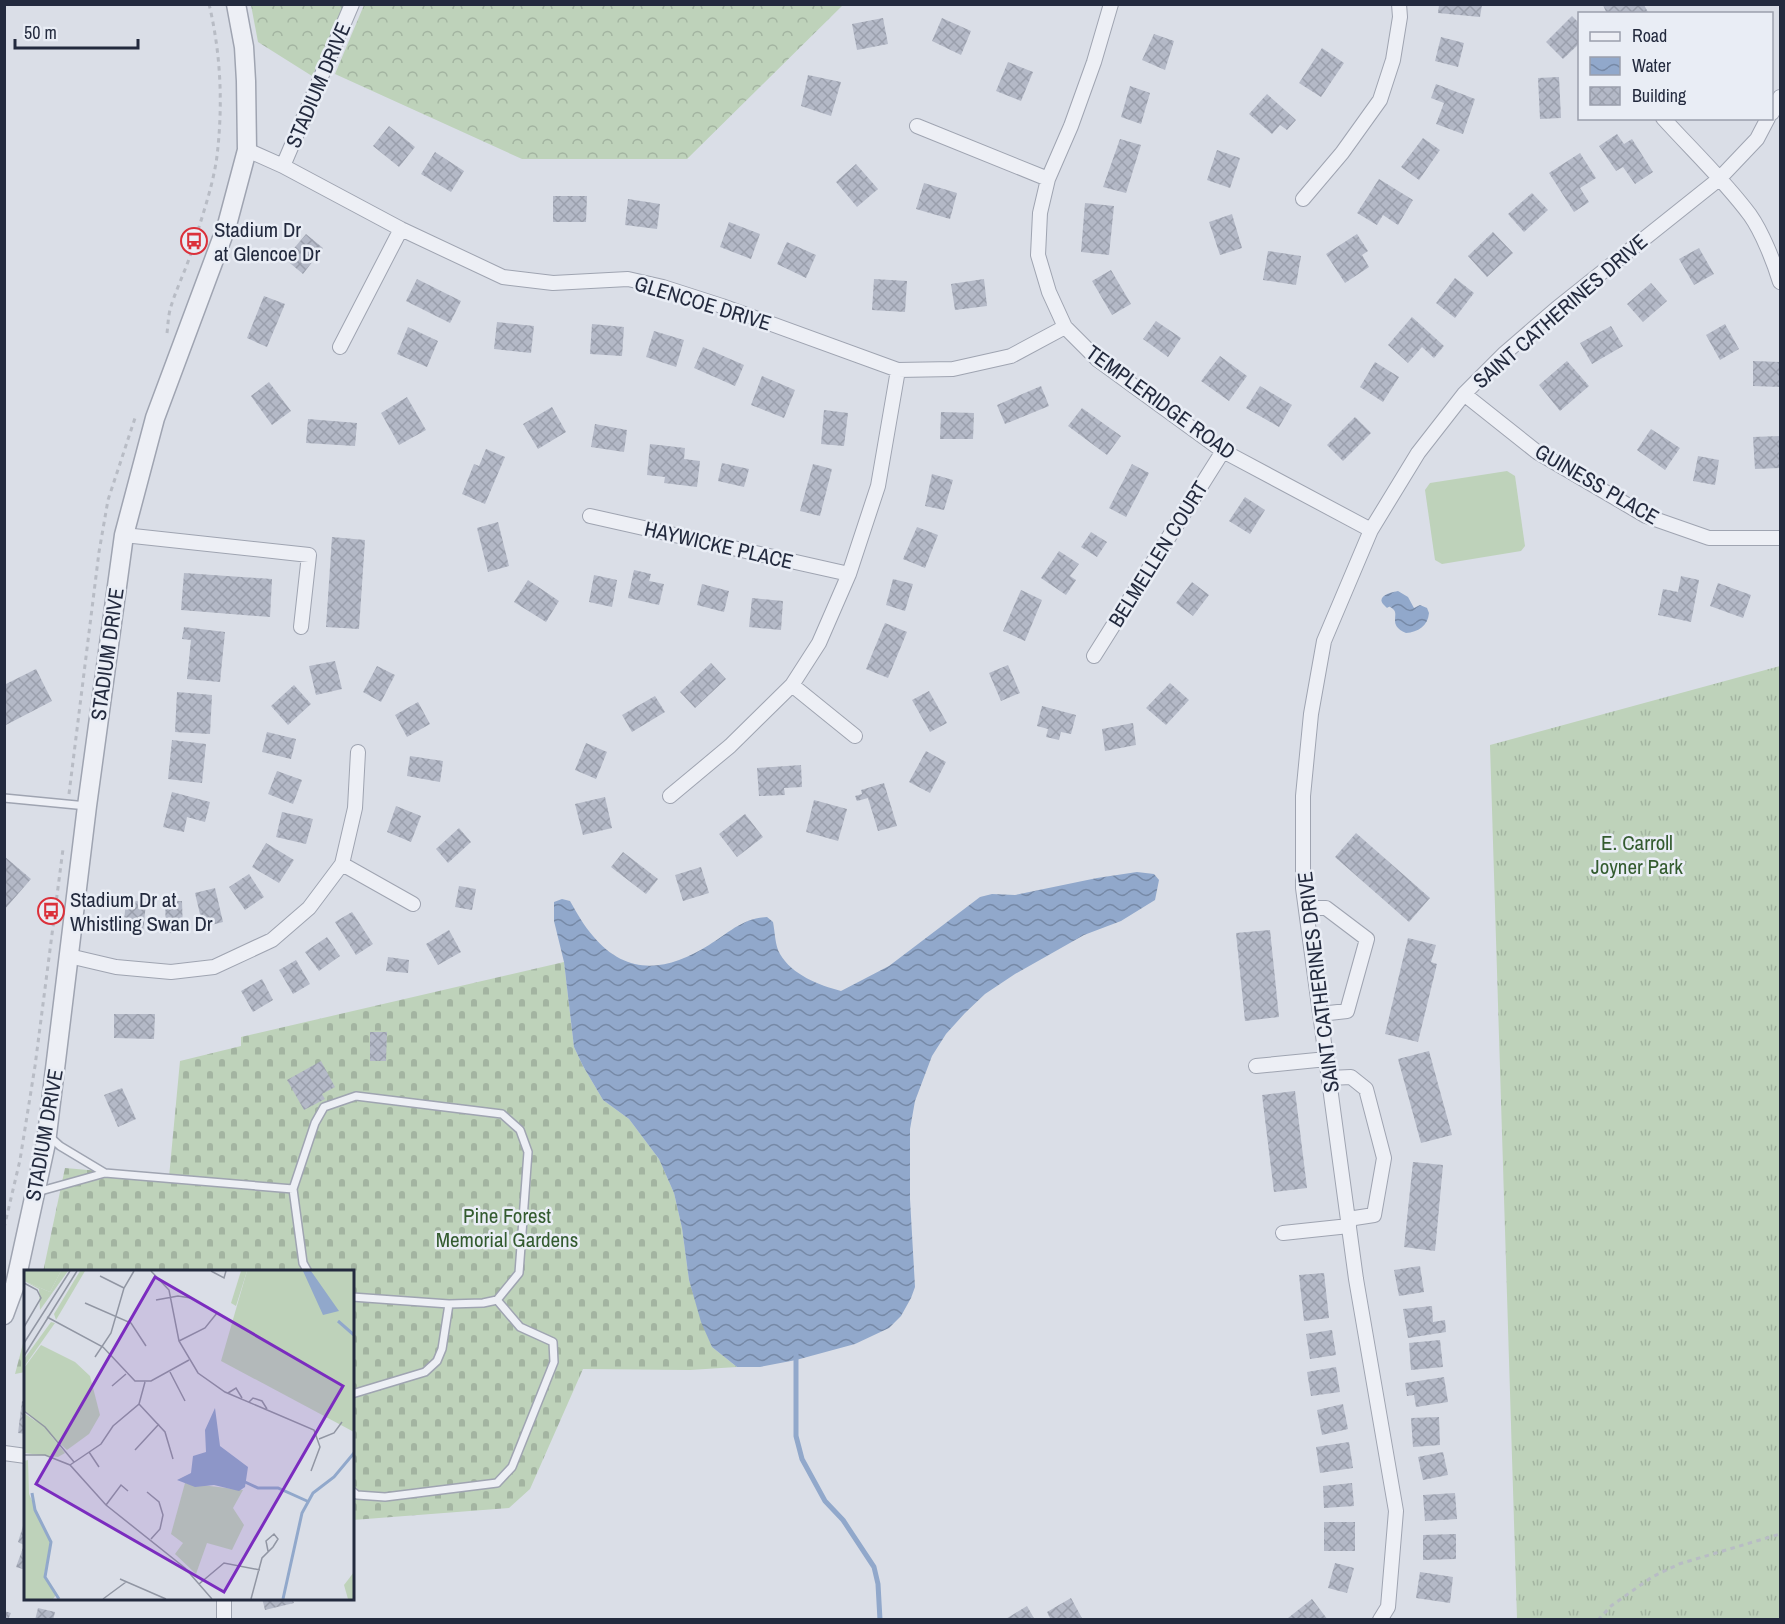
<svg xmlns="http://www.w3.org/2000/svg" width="1785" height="1624" viewBox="0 0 1785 1624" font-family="'Archivo Narrow',sans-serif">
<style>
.grass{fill:url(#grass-tufts)}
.forest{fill:url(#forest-crowns)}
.cemetery{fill:url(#cemetery-stones)}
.pitch{fill:#bed2ba}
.water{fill:url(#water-waves)}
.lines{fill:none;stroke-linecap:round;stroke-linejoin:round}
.stream{stroke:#91a8cb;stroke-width:5}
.building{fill:url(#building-cross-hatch)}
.service-casing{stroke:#9fa4b1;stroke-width:10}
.minor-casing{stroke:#9fa4b1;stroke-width:16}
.tertiary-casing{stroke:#9fa4b1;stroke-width:21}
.path{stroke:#b8bcc5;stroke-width:3;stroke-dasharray:4.5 4.5;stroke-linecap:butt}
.service{stroke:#edeff5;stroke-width:7}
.minor{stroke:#edeff5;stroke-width:14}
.tertiary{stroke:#edeff5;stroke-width:18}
.labels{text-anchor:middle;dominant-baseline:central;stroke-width:5;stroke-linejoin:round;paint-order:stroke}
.street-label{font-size:21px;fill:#232a3e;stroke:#e9edf5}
.poi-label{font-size:21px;fill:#232a3e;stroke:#e9edf5;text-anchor:start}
.park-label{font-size:21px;fill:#335b2f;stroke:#e9edf5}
.inset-river{fill:none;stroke:#91a8cb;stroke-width:3}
.inset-road{fill:none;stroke:#9196a3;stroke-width:1.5}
.view{fill:#7b2cbf;fill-opacity:0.15;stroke:#7b2cbf;stroke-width:3}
.inset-edge{fill:none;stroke:#232a3e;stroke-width:3}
</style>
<defs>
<pattern id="grass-tufts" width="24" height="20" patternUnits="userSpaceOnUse" patternTransform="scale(1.5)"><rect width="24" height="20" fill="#bed2ba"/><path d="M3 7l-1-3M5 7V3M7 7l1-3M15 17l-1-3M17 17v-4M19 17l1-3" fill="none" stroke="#a3b4a1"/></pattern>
<pattern id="forest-crowns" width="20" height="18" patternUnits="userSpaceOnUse" patternTransform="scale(1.5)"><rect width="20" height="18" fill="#bed2ba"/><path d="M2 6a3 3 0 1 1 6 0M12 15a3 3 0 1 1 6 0" fill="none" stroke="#a3b4a1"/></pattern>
<pattern id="cemetery-stones" width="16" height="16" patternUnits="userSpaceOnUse" patternTransform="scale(1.5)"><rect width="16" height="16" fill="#bed2ba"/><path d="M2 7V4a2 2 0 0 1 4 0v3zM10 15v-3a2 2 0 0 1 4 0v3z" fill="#a3b4a1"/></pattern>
<pattern id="water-waves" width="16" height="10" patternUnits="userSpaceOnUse" patternTransform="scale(1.5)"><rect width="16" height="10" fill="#91a8cb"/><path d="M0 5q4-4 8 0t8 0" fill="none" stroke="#7689a6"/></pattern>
<pattern id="building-cross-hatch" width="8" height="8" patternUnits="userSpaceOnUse" patternTransform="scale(1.5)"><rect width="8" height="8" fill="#b4b9c7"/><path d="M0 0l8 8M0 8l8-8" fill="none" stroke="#9a9fac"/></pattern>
</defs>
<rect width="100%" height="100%" fill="#dadee7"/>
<path class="grass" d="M1780 666V1619H1517L1490 745Z"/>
<path class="forest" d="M251 5H347L341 20 312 76 258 42Z
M364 5V4L843 5 687 159H522L335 74Z"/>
<path class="cemetery" d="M564 962 574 1047 583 1066 603 1100 629 1119 659 1159 674 1193 682 1228 689 1280 702 1322 712 1347 737 1367 690 1370 583 1369 530 1489 509 1508 353 1520 352 1272H43L65 1168 169 1177 180 1061 241 1046V1037Z
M25 1336V1372L15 1374Z"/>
<path class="pitch" d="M1507 471 1515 476 1525 546 1521 551 1442 564 1435 560 1425 490 1430 483Z"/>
<path class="water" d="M1398 591 1408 597 1414 608 1420 605 1427 608 1429 613C1428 626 1418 632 1406 633 1387 625 1400 615 1393 609 1386 603 1390 612 1384 605 1375 596 1392 592 1398 591Z
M1137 872 1154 874 1159 880 1155 900 1121 921 1084 935 1015 974 985 994 965 1013 946 1034 932 1056 915 1101 910 1129V1199L915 1287 911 1298 901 1316 889 1328 855 1344 796 1360 760 1367H737L712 1347 701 1322 689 1280 682 1228 674 1193 659 1159 629 1119 603 1100 583 1066 574 1047 564 962 554 921V902L562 899 570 901C577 913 584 926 593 936 627 977 668 971 709 945 728 933 743 918 767 917L773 922C775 932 775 946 780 954 792 975 819 985 841 991L889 966 980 897 992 894 1015 895 1097 878Z"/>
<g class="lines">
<path class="stream" d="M796 1354V1436L802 1459 825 1501 843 1520 874 1567 878 1584 880 1620"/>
</g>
<path class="building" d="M1439 5H1482L1480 17 1438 13Z
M1603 5H1644L1648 12 1643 14H1607Z
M1572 16 1580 24V43L1563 59 1546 42Z
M883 18 888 44 857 50 852 24Z
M942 18 971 31 961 55 932 41Z
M1154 34 1174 41 1165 70 1142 60Z
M1441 37 1464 43 1458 67 1435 61Z
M1322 48 1344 63 1321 97 1299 83Z
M1008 62 1033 72 1021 101 996 91Z
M808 75 841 82 831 116 801 106Z
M1559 77 1561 118 1540 119 1538 78Z
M1436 84 1475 99 1463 134 1436 124 1444 103 1431 98Z
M1130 86 1150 93 1141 124 1121 117Z
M1267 94 1296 120 1287 130 1280 125 1272 134 1249 114Z
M389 126 415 147 399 167 373 146Z
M1617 134 1624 144 1632 139 1653 172 1635 184 1623 167 1616 171 1599 146Z
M1423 138 1440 150 1419 180 1401 167Z
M1120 139 1141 145 1126 193 1103 187Z
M1217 150 1240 158 1230 188 1207 180Z
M435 152 464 171 451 192 421 174Z
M1580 153 1596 178 1580 188 1589 202 1574 212 1549 173Z
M856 164 878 189 857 207 836 182Z
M1379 179 1413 200 1398 225 1383 215 1377 225 1357 213Z
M924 183 957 193 950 219 916 209Z
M1532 193 1548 210 1524 232 1508 214Z
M553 196H587L586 222H553Z
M628 199 660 204 657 229 625 225Z
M1085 203 1114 206 1109 255 1081 252Z
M1232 214 1242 248 1220 255 1209 222Z
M729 222 760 234 751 259 720 247Z
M1493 232 1513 253 1487 277 1468 256Z
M306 234 323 248 303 274 285 259Z
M1357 234 1368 251 1362 255 1369 267 1345 283 1326 254Z
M787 242 816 255 806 278 777 264Z
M1699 248 1714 274 1694 285 1679 259Z
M1268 251 1301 256 1296 285 1263 280Z
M1111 270 1131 304 1112 315 1092 281Z
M1455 278 1474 293 1455 318 1436 303Z
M417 279 461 301 450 323 406 301Z
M874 279 907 281 905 312 872 310Z
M984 279 987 306 955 310 951 284Z
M1651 283 1667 301 1643 322 1627 304Z
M264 296 285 304 267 347 247 338Z
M1412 317 1444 346 1434 358 1422 347 1408 363 1388 345Z
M1156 321 1181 338 1168 357 1143 339Z
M497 322 534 326 531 353 494 349Z
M592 324 624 327 622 356 590 354Z
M1725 324 1739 349 1720 360 1706 335Z
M1611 326 1623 346 1592 364 1580 343Z
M408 327 438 341 427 367 397 354Z
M654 331 684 340 676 367 646 357Z
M703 347 744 365 735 386 694 368Z
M1220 356 1247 376 1229 401 1201 381Z
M1567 361 1589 386 1560 411 1539 385Z
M1753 361 1780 362V387L1753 386Z
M1375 362 1399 377 1383 402 1360 387Z
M762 376 795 390 784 418 751 405Z
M269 382 291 411 272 425 251 396Z
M1041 386 1049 406 1005 424 997 405Z
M1260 386 1292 405 1279 427 1246 408Z
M407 397 426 430 399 445 381 413Z
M552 407 566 432 538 449 523 424Z
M1082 408 1121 436 1107 455 1068 426Z
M824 410 848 413 844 446 821 444Z
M941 412 974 413 973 439H940Z
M1355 417 1371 433 1343 461 1327 445Z
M308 419 357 423 355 446 306 443Z
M595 424 627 430 624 452 591 447Z
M1651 429 1680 448 1665 470 1637 450Z
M1780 436V468L1755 469 1753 437Z
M650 444 685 448 684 459 700 461 697 487 664 483 665 477 647 475Z
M486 449 505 457 485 504 462 494 474 464 479 466Z
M1698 456 1719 460 1715 485 1693 481Z
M722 463 749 469 744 487 718 481Z
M813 464 832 469 820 516 800 511Z
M1132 464 1149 473 1126 517 1109 508Z
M932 474 953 480 944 510 925 506Z
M1245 497 1265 510 1250 534 1229 521Z
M498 522 509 566 488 572 477 528Z
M917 527 938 535 925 568 903 559Z
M1091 532 1107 542 1097 557 1081 547Z
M332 537 365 540 359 629 326 627Z
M1059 551 1079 564 1070 576 1076 580 1066 595 1041 578Z
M634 570 651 574 649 581 664 584 659 605 628 598Z
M184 573 272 579 270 617 181 610Z
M594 575 617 580 612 607 589 602Z
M1681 576 1699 580 1691 622 1658 615 1663 589 1678 592Z
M893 579 913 584 905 611 886 605Z
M528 580 559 601 546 622 514 602Z
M1192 582 1209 595 1193 616 1176 603Z
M1718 583 1751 595 1743 618 1710 606Z
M702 584 729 591 724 612 697 605Z
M1021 590 1042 600 1025 641 1003 631Z
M752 598 783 601 781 630 749 627Z
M885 623 907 632 888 678 866 669Z
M184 627 225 632 220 682 187 679 191 640 182 639Z
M335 661 342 689 316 695 309 666Z
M711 663 726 679 695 708 680 692Z
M1008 665 1020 693 1001 701 989 673Z
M377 666 395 675 381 702 363 692Z
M36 669 52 701 4 726V685Z
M1170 683 1189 700 1166 725 1146 708Z
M294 685 311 704 288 725 271 706Z
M929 691 947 723 930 732 912 700Z
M177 692 212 695 210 734 175 732Z
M655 696 665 712 632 732 622 715Z
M418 702 430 724 407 737 395 715Z
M1042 706 1076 715 1071 734 1061 732 1059 740 1046 737 1048 729 1037 726Z
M1133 723 1136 745 1105 751 1102 729Z
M267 732 296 739 291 759 262 752Z
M172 740 206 744 202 783 168 779Z
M586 743 607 752 596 779 575 770Z
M926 751 946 762 930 793 909 782Z
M410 756 443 761 440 782 407 776Z
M801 765 802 787 784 788 785 795 759 796 757 768Z
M277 771 302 780 293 804 268 794Z
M884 783 897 826 878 831 868 798 857 801 855 796 862 794 861 790Z
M172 792 210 802 205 822 187 817 184 832 163 827Z
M605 797 612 828 583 835 575 804Z
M814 800 847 809 838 841 806 832Z
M396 806 421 816 411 842 387 832Z
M282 812 313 819 306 844 276 837Z
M745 814 763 837 737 857 719 834Z
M459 828 471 842 448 863 436 849Z
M1356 833 1430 898 1409 922 1335 857Z
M266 843 294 860 279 883 252 867Z
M623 852 658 879 646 894 611 867Z
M4 856 31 879 4 910Z
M701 867 709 893 683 901 675 875Z
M249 874 264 897 245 910 229 887Z
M459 886 476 889 472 910 455 907Z
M215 888 223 922 203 927 195 893Z
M126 900 146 902 143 934 123 932Z
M165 901H182L183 933H166Z
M352 912 373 944 356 955 335 922Z
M449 930 461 952 438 965 426 944Z
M1270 930 1279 1017 1245 1021 1236 933Z
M327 937 340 956 319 971 305 952Z
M1408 938 1436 945 1431 962 1437 964 1418 1042 1385 1034Z
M388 957 409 960 408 973 386 971Z
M296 960 310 984 293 994 279 970Z
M262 979 273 1000 253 1012 241 991Z
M114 1014H155L154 1039 114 1038Z
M370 1032H387L386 1061H370Z
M1429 1051 1452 1135 1421 1143 1398 1059Z
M321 1061 335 1087 322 1094 325 1099 304 1110 287 1080Z
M122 1088 136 1119 118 1127 104 1095Z
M1295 1091 1307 1188 1274 1192 1262 1095Z
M1413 1162 1443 1165 1435 1251 1404 1247Z
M1420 1266 1424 1292 1399 1296 1394 1270Z
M1324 1273 1329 1318 1304 1321 1299 1275Z
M1432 1306 1433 1322 1445 1320 1446 1332 1408 1338 1403 1309Z
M1332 1330 1336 1355 1310 1359 1306 1334Z
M1440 1340 1443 1367 1411 1370 1409 1343Z
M1336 1367 1340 1392 1311 1396 1307 1372Z
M1444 1377 1448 1402 1416 1407 1414 1395 1407 1396 1405 1383Z
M22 1401 26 1402V1434L18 1433Z
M1343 1404 1348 1429 1322 1435 1317 1410Z
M1439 1417 1440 1445 1413 1447 1411 1418Z
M1349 1442 1353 1468 1320 1473 1316 1447Z
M1443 1452 1448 1475 1423 1480 1418 1457Z
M1352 1483 1354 1506 1324 1508 1323 1486Z
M1455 1493 1457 1519 1425 1521 1423 1495Z
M1324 1522H1355V1551H1324Z
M23 1526H26V1570L16 1567 24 1545 18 1542Z
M1456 1534V1559L1423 1560V1535Z
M1335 1563 1354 1568 1347 1593 1328 1588Z
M1420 1572 1453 1577 1450 1603 1416 1598Z
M262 1598H292L294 1603 265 1610Z
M1071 1598 1083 1620H1051L1047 1612Z
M1312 1599 1328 1620H1289L1288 1618Z
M1027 1606 1035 1620H1004Z
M38 1608 55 1612 53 1620H35Z
M4 1611 11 1613 8 1620H4Z"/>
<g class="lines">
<defs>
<path id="service" d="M4 798 87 806
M50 1137 60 1146 105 1173
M37 1192 105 1173 293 1189
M308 1272 303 1263 293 1189 315 1123 324 1107 356 1096 502 1114 520 1130 528 1152 519 1273 497 1300 483 1303 449 1304 352 1297
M352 1394 425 1372 437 1361 442 1349 449 1304
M352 1491 357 1495 385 1497 497 1483 512 1467 554 1362 553 1342 520 1327 497 1300"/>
<path id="minor" d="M1111 4 1094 62 1071 126 1048 179 1040 213 1038 255 1049 292 1065 327 1098 360 1223 451 1371 530
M1772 113 1780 97
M1663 118C1692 150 1724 180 1750 215 1762 232 1774 262 1780 282
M917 126 1048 179
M247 150 283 166 401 229 503 277 553 283 628 279 663 287 722 306 898 370 953 369 1011 356 1065 327
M283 166 352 4
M1303 199 1342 153 1380 100 1393 60 1400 17 1399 4
M340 347 401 229
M1464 394 1537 452 1646 516 1709 538H1780
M590 516 849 574
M124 535 309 555 301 627
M1094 656 1223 451
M792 685 855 736
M670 796 730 746 792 685 819 643 849 574 878 486 898 370
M342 864 413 904
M1306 908H1326L1367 939 1347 1011 1320 1014
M69 956 116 967 171 972 214 967 272 940 309 908 342 864 355 808 358 752
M1256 1066 1327 1059
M1329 1078 1351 1077 1366 1089 1384 1158 1374 1215 1348 1219
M1283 1233 1349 1226
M4 1453 26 1456
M224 1620V1598
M1380 1620 1388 1607 1396 1511 1356 1279 1303 888V796L1311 714 1324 641 1371 530 1418 453 1464 394 1505 353 1556 309 1719 179 1757 139 1768 118"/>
<path id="tertiary" d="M4 1315 15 1285 46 1143 87 806 124 535 155 418 227 225 247 150 246 81 244 47 236 4"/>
</defs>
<use href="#service" class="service-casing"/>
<use href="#minor" class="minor-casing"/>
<use href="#tertiary" class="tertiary-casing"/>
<path class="path" d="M167 333C168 326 168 318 170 310 175 291 186 270 192 250 201 219 213 187 217 156 223 105 221 54 209 4
M69 794 99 552 108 500 136 415
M4 1228 20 1160 35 1066 63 849
M1598 1620 1611 1606 1652 1577 1679 1564 1780 1534"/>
<use href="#service" class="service"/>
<use href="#minor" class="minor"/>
<use href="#tertiary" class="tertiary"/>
</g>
<defs>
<symbol id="bus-ring" viewBox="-11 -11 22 22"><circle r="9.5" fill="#e9edf5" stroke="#db303a" stroke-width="1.5"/><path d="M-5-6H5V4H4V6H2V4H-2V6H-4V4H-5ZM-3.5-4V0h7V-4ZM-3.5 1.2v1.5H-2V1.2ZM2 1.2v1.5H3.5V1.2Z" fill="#db303a"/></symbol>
</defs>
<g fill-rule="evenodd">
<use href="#bus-ring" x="179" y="226" width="30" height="30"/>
<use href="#bus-ring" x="36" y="896" width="30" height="30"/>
</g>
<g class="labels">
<g class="street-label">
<text transform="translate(318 85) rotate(-67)">STADIUM DRIVE</text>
<text transform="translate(703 303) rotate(17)">GLENCOE DRIVE</text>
<text transform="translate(1560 311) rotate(-41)">SAINT CATHERINES DRIVE</text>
<text transform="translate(1161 402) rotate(36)">TEMPLERIDGE ROAD</text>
<text transform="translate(1597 484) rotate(30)">GUINESS PLACE</text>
<text transform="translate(719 545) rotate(13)">HAYWICKE PLACE</text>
<text transform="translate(1158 554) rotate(-58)">BELMELLEN COURT</text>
<text transform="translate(107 654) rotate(-82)">STADIUM DRIVE</text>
<text transform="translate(1318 982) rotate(-97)">SAINT CATHERINES DRIVE</text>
<text transform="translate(44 1135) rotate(-80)">STADIUM DRIVE</text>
</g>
<g class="poi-label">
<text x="214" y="229">Stadium Dr<tspan x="214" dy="24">at Glencoe Dr</tspan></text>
<text x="70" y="899">Stadium Dr at<tspan x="70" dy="24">Whistling Swan Dr</tspan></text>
</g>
<g class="park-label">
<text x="1637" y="842">E. Carroll<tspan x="1637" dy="24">Joyner Park</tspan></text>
<text x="507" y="1215">Pine Forest<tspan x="507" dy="24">Memorial Gardens</tspan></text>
</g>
</g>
<g transform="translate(24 1270)">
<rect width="330" height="330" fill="#dadee7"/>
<path d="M37 1H44L16 40 15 19 0 11 26 22ZM56 1H61L32 50 30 44ZM223 1H330V162L197 91ZM27 52 31 53 0 97V89Z" fill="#bed2ba"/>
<path d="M0 1H37L26 22 0 11ZM217 1H223L212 36 207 33ZM17 75 51 92 66 106 76 145 65 164 43 180 0 140V98ZM0 143 20 157 41 183 34 187 0 183ZM4 190 5 224 27 272 20 305 32 325 29 329H0V191Z" fill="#bed2ba"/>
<path d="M161 213 219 220 209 238 220 255 208 280 183 273 172 304 151 284 159 273 147 264Z" fill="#bed2ba"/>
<path d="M330 302V329H324L320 315Z" fill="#bed2ba"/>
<path d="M279 1H287L315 41 299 45ZM191 138 196 176 224 197 221 217 215 221 190 215 171 217 153 210 167 203 169 186 182 182 181 160Z" fill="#91a8cb"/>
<path class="inset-river" d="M314 51 330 65M221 212 234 218H254L283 231M8 223 11 240 27 272 21 307 35 329M259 329 278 243 289 223 310 207 330 183"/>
<path class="inset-road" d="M127 1 145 20 155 71 174 103 201 122 290 160 296 177 287 201M187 1 200 8 202 1M76 6 100 18M0 13 13 20 17 28 0 57M132 30 154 26 167 28M61 33 107 53 122 76M23 47 79 77 111 111H127L165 90M155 71 181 58 193 43M0 73 46 1M0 86 53 1M71 87 87 63 100 18 110 1M146 102 161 131M88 116 102 104M204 123 212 118 218 128M225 132 229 128 238 131 243 139M115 134 141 162 149 189M0 141 21 157 50 192M295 169 310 163 318 152M111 180 135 154M65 182 75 197M0 185H21L46 195 82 235 161 298 188 329M46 195 77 174 89 156 115 134 121 112M123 222 135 232 139 245 136 259 127 269M82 235 97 215 104 221M96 309 142 329M175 314 200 293 236 300M79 329 102 312M227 329 238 288 249 277 254 269 250 264 242 271 244 281"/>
<path class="view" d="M131 7 319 116 200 322 12 214Z"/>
<rect width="330" height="330" class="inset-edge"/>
</g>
<rect width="1785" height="1624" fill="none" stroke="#232a3e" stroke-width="12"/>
<rect x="1578" y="12" width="195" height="108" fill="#e9edf5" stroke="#9a9fac" stroke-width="1.5"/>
<rect x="1590" y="32" width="30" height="9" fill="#edeff5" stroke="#9a9fac" stroke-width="1.5"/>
<text x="1632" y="42" font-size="18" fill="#232a3e">Road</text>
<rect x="1590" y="57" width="30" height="18" fill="url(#water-waves)" stroke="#9a9fac" stroke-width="1.5"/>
<text x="1632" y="72" font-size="18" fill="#232a3e">Water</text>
<rect x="1590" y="87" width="30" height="18" fill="url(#building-cross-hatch)" stroke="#9a9fac" stroke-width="1.5"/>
<text x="1632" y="102" font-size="18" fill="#232a3e">Building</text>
<path d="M15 39v9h123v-9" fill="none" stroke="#232a3e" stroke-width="3"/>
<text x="24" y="39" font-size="18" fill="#232a3e" stroke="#e9edf5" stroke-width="4.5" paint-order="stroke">50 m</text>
</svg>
